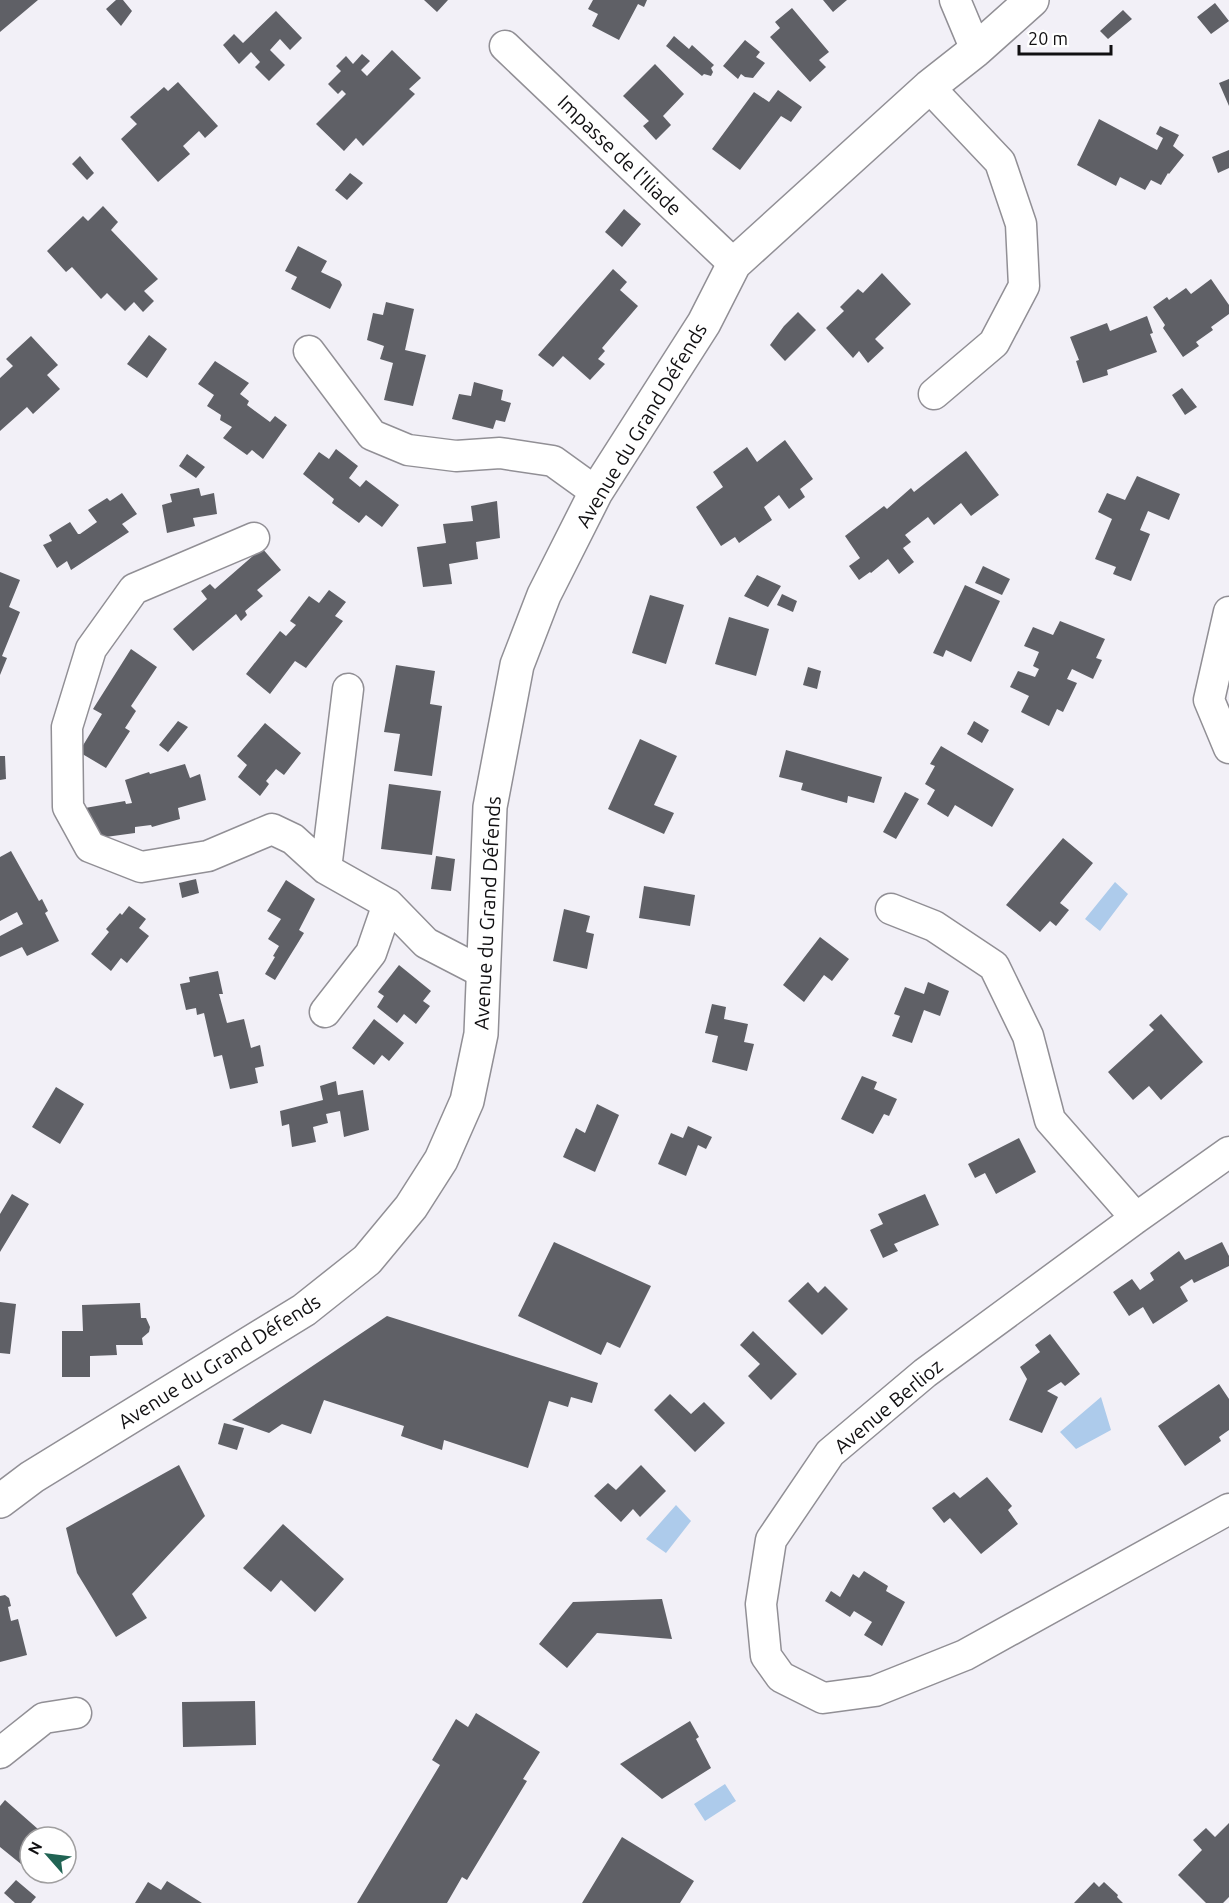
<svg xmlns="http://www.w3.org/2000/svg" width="1229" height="1903" viewBox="0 0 1229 1903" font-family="Ubuntu,sans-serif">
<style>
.water{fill:#adcbeb}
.building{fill:#5f6066}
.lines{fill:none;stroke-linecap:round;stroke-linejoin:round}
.minor-casing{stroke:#918f95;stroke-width:33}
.tertiary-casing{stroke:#918f95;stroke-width:36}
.minor{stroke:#fff;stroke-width:30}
.tertiary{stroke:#fff;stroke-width:33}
.labels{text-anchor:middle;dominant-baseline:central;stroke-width:4.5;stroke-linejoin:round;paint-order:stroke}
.street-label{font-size:20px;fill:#111012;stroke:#fff}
</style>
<rect width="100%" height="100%" fill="#f2f0f7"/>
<path class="water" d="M1115 882 1128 894 1100 931 1085 919Z
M1101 1397 1111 1430 1076 1449 1060 1432Z
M676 1505 691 1521 666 1553 646 1539Z
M725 1784 736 1801 705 1821 694 1804Z"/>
<path class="building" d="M0 0H38L0 32Z
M116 0H123L132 11 121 26 106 9Z
M424 0H448L437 12Z
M593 0H647L644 7 638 4 619 40 592 26 598 14 588 9Z
M823 0H847L833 12Z
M1215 3 1229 21 1211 34 1197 17Z
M792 8 829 52 819 60 826 67 810 82 770 37 780 28 775 22Z
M1123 10 1132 19 1108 39 1100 31Z
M276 11 302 38 290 50 280 39 270 50 285 65 269 81 255 67 260 62 251 52 239 64 223 45 234 34 243 43Z
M674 36 689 49 692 45 714 65 711 68 713 72 711 76 704 74 702 76 666 46Z
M745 40 760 52 756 57 765 63 753 78 745 77 741 74 738 79 723 66Z
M392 50 421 78 409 89 415 94 363 146 356 138 344 151 316 124 346 94 342 90 338 94 328 84 341 71 336 66 346 56 353 64 362 54 370 61 361 70 367 76Z
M655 64 684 94 663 116 671 125 656 140 643 126 649 121 623 96Z
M1229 79V106L1219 83Z
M178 82 218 126 205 138 199 131 183 146 190 154 158 182 121 139 137 124 130 117 164 87 168 91Z
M778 90 802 107 791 122 781 116 740 170 712 149 754 92 769 102Z
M1099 119 1157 150 1163 138 1156 134 1160 126 1179 135 1173 146 1184 155 1169 174 1168 173 1161 185 1151 180 1145 190 1120 177 1116 186 1077 165Z
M1229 150V168L1218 173 1212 157Z
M80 156 94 173 87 180 72 164Z
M350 173 363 183 347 200 335 190Z
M103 206 118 222 111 230 158 279 144 291 154 301 143 312 134 302 125 311 107 293 101 299 72 267 66 272 47 251 83 216 88 221Z
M624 209 641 224 622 247 605 232Z
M298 246 327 261 321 272 340 281 342 285 330 309 291 289 297 277 285 271Z
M613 269 627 282 620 290 638 306 602 348 605 351 598 359 605 364 590 380 563 356 553 367 538 355Z
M882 273 911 304 875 339 884 348 868 363 859 351 853 358 826 328 844 311 840 307 858 289 863 293Z
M1211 279 1229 305V314L1211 327 1213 330 1196 342 1199 346 1183 357 1163 328 1165 325 1153 307 1167 297 1169 300 1186 288 1191 294Z
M386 302 414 309 405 350 426 355 413 406 384 400 393 363 380 359 384 346 367 340 373 313 383 315Z
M798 312 816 330 785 361 770 345 784 326Z
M1147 316 1153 333 1150 334 1157 352 1107 370 1108 375 1083 383 1076 361 1079 360 1070 337 1107 323 1110 331Z
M149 335 167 349 147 378 127 364Z
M31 336 58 365 47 375 60 389 33 414 27 407 0 431V378L13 366 6 359Z
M215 361 249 383 240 394 249 401 247 405 270 422 275 416 287 425 263 459 252 450 247 455 223 438 232 427 220 420 221 415 207 406 214 395 198 384Z
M474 382 503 390 501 400 511 403 505 422 496 420 493 429 452 419 459 394 471 396Z
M1182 388 1197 407 1185 415 1172 395Z
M785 440 813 479 800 489 805 497 789 509 779 495 764 507 772 520 739 543 735 537 721 546 696 507 723 487 713 472 747 447 757 462Z
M336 449 358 466 349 478 360 487 366 480 399 505 382 527 366 515 359 523 332 503 334 499 303 474 319 452 329 459Z
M966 451 999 495 971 516 961 503 934 525 928 517 905 535 911 542 903 548 914 562 899 574 888 559 871 573 870 572 859 580 849 566 860 558 845 536 884 506 887 509 911 488 914 492Z
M187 454 205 467 196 478 179 466Z
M1137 476 1180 494 1169 520 1148 511 1140 530 1150 534 1131 581 1113 574 1116 567 1095 559 1112 519 1098 512 1107 493 1125 500Z
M199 488 201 496 214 493 217 514 193 518 195 526 167 533 162 505 172 502 170 494Z
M122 493 137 514 122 524 129 532 71 570 67 561 57 568 43 545 52 541 49 535 70 522 78 534H80L97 522 88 510 107 498 110 501Z
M497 501 500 538 476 542 478 559 449 564 452 584 423 587 417 547 446 543 443 524 473 521 471 506Z
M262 548 281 570 257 590 263 596 245 611 247 615 241 621 236 614 193 651 173 629 207 599 201 591 210 584 215 589Z
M983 566 1010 579 1002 595 975 583Z
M0 572 20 580 9 607 20 612 2 656 7 658 0 675Z
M757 575 781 586 768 607 744 596Z
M965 585 1000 601 971 662 946 650 943 657 933 653Z
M329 590 346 602 335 616 343 621 306 668 295 661 270 694 246 674 280 631 286 636 296 625 290 621 309 596 319 603Z
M782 594 797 601 793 612 777 605Z
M650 595 684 605 666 664 632 653Z
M729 617 769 629 756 676 715 664Z
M1060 621 1105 639 1096 658 1102 660 1093 679 1072 669 1067 679 1077 683 1063 712 1057 709 1049 726 1021 712 1029 696 1010 687 1018 671 1035 677 1039 669 1033 666 1039 652 1024 646 1033 627 1053 635Z
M131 649 157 667 131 706 136 711 125 728 130 731 106 768 79 752 102 714 93 709Z
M396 665 435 671 430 704 442 706 432 776 394 771 400 734 384 732Z
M808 667 821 671 817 689 803 685Z
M178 721 188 727 168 752 159 745Z
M974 721 989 730 982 743 967 734Z
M265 723 301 753 284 775 276 769 266 781 269 784 260 796 238 777 247 765 237 756Z
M640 739 677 756 654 805 674 813 664 834 608 809Z
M941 746 1014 789 992 827 955 805 948 817 927 804 935 790 925 784 935 766 930 764Z
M786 750 882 777 874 803 848 796 847 803 801 790 803 783 779 777Z
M0 756H5L6 779 0 780Z
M185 764 190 778 200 774 206 800 178 808 180 819 152 827 151 825 135 827V833L91 839 85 808 125 801 126 804 132 803 125 780 149 772 150 774Z
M389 784 441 791 432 855 381 849Z
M905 792 919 799 896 839 883 832Z
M1063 838 1093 863 1060 903 1069 910 1056 926 1050 921 1040 932 1006 905Z
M11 851 39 901 42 899 48 911 45 913 59 941 27 956 22 947 0 957V936L23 924 17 912 0 921V857Z
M436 856 455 859 451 891 431 889Z
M196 879 199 893 182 898 179 883Z
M286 880 315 899 299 930 304 933 275 980 265 974 275 957 273 956 279 946 268 939 281 919 267 911Z
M644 886 695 895 690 926 639 918Z
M129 906 146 919 139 928 149 936 127 963 121 958 111 971 91 954 109 932 106 929 120 913 122 915Z
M564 909 590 916 586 932 594 934 587 969 553 961Z
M820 937 849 959 832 981 824 975 804 1002 783 985Z
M399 965 431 991 423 1001 430 1006 416 1024 404 1014 397 1023 377 1007 384 996 378 992Z
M218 971 223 994H219L227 1023 244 1019 251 1048 260 1045 264 1066 255 1068 258 1083 230 1089 222 1055 214 1057 204 1013 197 1015 196 1008 186 1010 180 984 190 982 189 977Z
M928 982 949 991 940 1016 924 1010 912 1043 892 1036 900 1016 894 1014 905 987 924 994Z
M712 1004 726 1007 724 1019 748 1024 744 1042 754 1044 747 1071 712 1062 718 1036 705 1033Z
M1161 1014 1203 1062 1161 1100 1149 1086 1133 1100 1108 1072 1154 1030 1149 1025Z
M374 1019 404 1043 389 1061 382 1055 374 1065 352 1048Z
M862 1076 877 1082 874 1089 897 1099 889 1116 884 1114 873 1134 841 1119Z
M336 1081 338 1095 363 1090 369 1130 344 1137 340 1111 326 1114 328 1123 313 1127 316 1142 292 1147 289 1124 282 1126 280 1111 323 1100 320 1086Z
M56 1087 84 1104 60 1144 32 1127Z
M597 1104 619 1115 595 1172 563 1157 576 1128 585 1133Z
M688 1126 712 1137 706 1149 698 1145 686 1176 658 1164 671 1133 683 1138Z
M1019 1138 1036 1172 996 1194 985 1173 975 1178 968 1164Z
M12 1194 29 1204 0 1252V1214Z
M925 1194 939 1225 894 1244 898 1251 883 1258 870 1230 883 1224 878 1214Z
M554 1242 651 1286 620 1348 607 1342 601 1355 518 1316Z
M1222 1242 1229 1256V1266L1194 1283 1192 1279 1180 1287 1188 1301 1153 1324 1143 1307 1129 1316 1113 1292 1132 1279 1140 1290 1154 1280 1150 1273 1179 1251 1185 1260Z
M808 1282 818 1293 825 1286 848 1309 822 1335 788 1301Z
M0 1302 16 1304 10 1354 0 1353Z
M140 1303 141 1318H146L150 1327 149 1332 142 1338 143 1345H116L117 1355 90 1356V1377H62V1331H83L82 1305Z
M387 1316 598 1383 592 1403 571 1397 568 1407 549 1401 528 1468 444 1440 442 1450 401 1436 404 1426 324 1400 311 1434 282 1424 269 1433 232 1420Z
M753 1331 797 1374 771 1400 748 1376 760 1364 740 1345Z
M1050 1334 1080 1374 1065 1386 1061 1382 1047 1391 1058 1397 1042 1433 1009 1420 1027 1379 1020 1367 1040 1352 1035 1345Z
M1219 1384 1229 1399V1430L1219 1437 1221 1441 1185 1466 1158 1426Z
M670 1394 691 1414 704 1402 725 1423 695 1452 654 1410Z
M224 1423 244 1428 237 1450 218 1444Z
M179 1465 205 1516 132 1594 147 1618 116 1637 77 1573 66 1528Z
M641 1465 666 1491 640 1517 633 1509 621 1522 594 1496 608 1483 616 1490Z
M987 1477 1012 1506 1008 1510 1018 1524 981 1554 950 1518 944 1523 932 1508 954 1492 960 1498Z
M283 1524 344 1579 315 1612 281 1580 271 1592 243 1568Z
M864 1571 888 1586 886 1591 905 1602 882 1646 864 1635 872 1622 854 1611 850 1617 825 1601 831 1591 840 1597 853 1574 859 1578Z
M5 1595 9 1598 11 1606 8 1607 11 1621 18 1619 27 1655 0 1662V1596Z
M662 1599 672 1639 597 1633 567 1668 539 1644 573 1602Z
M255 1701 256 1745 183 1747 182 1702Z
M476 1713 540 1752 523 1779 527 1781 467 1880 462 1877 447 1903H357L440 1765 432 1760 456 1719 468 1727Z
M690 1721 699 1737 696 1739 711 1768 662 1799 620 1764Z
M5 1800 47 1837H30V1853L21 1864 0 1847V1806Z
M1229 1823V1897L1223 1903H1206L1178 1875 1202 1850 1193 1840 1206 1828 1215 1837Z
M622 1837 694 1881 680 1903H582Z
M16 1880 36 1897 31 1903H15L4 1893Z
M167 1881 202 1903H135L148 1882 161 1890Z
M1094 1882 1099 1887 1104 1882 1118 1895 1117 1897 1123 1903H1074Z"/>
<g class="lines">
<defs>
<path id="minor" d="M955 0 976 50
M505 46 734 264
M929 87 1000 162 1021 224 1024 286 994 343 934 394
M309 351 372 435 408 450 456 456 500 453 553 461 596 492
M254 538 134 589 91 649 67 727 68 807 90 847 141 867 208 856 272 829 293 839 326 869 388 904 426 943 484 973
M1229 612 1209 700 1229 748
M326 869 348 689
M891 909 934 926 994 966 1028 1036 1050 1120 1136 1218
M325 1012 371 953 388 904
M1229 1152 1136 1218 925 1373 830 1453 771 1540 761 1604 766 1656 781 1677 823 1698 875 1691 965 1655 1229 1509
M0 1753 44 1718 76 1713"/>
<path id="tertiary" d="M0 1501 32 1477 304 1310 367 1260 411 1207 441 1160 467 1101 481 1034 490 807 517 665 544 595 596 492 704 323 734 264 929 87 976 50 1032 0"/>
</defs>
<use href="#minor" class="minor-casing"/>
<use href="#tertiary" class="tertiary-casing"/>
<use href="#minor" class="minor"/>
<use href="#tertiary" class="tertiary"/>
</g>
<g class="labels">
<g class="street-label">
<text transform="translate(620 155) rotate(44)">Impasse de l'Iliade</text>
<text transform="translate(641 425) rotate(-59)">Avenue du Grand Défends</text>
<text transform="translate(487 913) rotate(-87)">Avenue du Grand Défends</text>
<text transform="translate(219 1361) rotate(-32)">Avenue du Grand Défends</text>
<text transform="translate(888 1406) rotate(-40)">Avenue Berlioz</text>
</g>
</g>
<g transform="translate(48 1855) rotate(298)"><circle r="28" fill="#ffffff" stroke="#a09fa0" stroke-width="1.5"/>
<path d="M0-4.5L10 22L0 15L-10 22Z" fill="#206353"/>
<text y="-9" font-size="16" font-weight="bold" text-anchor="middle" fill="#111012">N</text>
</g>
<path d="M1019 45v9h92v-9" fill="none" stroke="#111012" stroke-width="3"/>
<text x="1028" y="45" font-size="18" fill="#111012" stroke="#ffffff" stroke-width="4.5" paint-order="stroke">20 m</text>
</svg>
